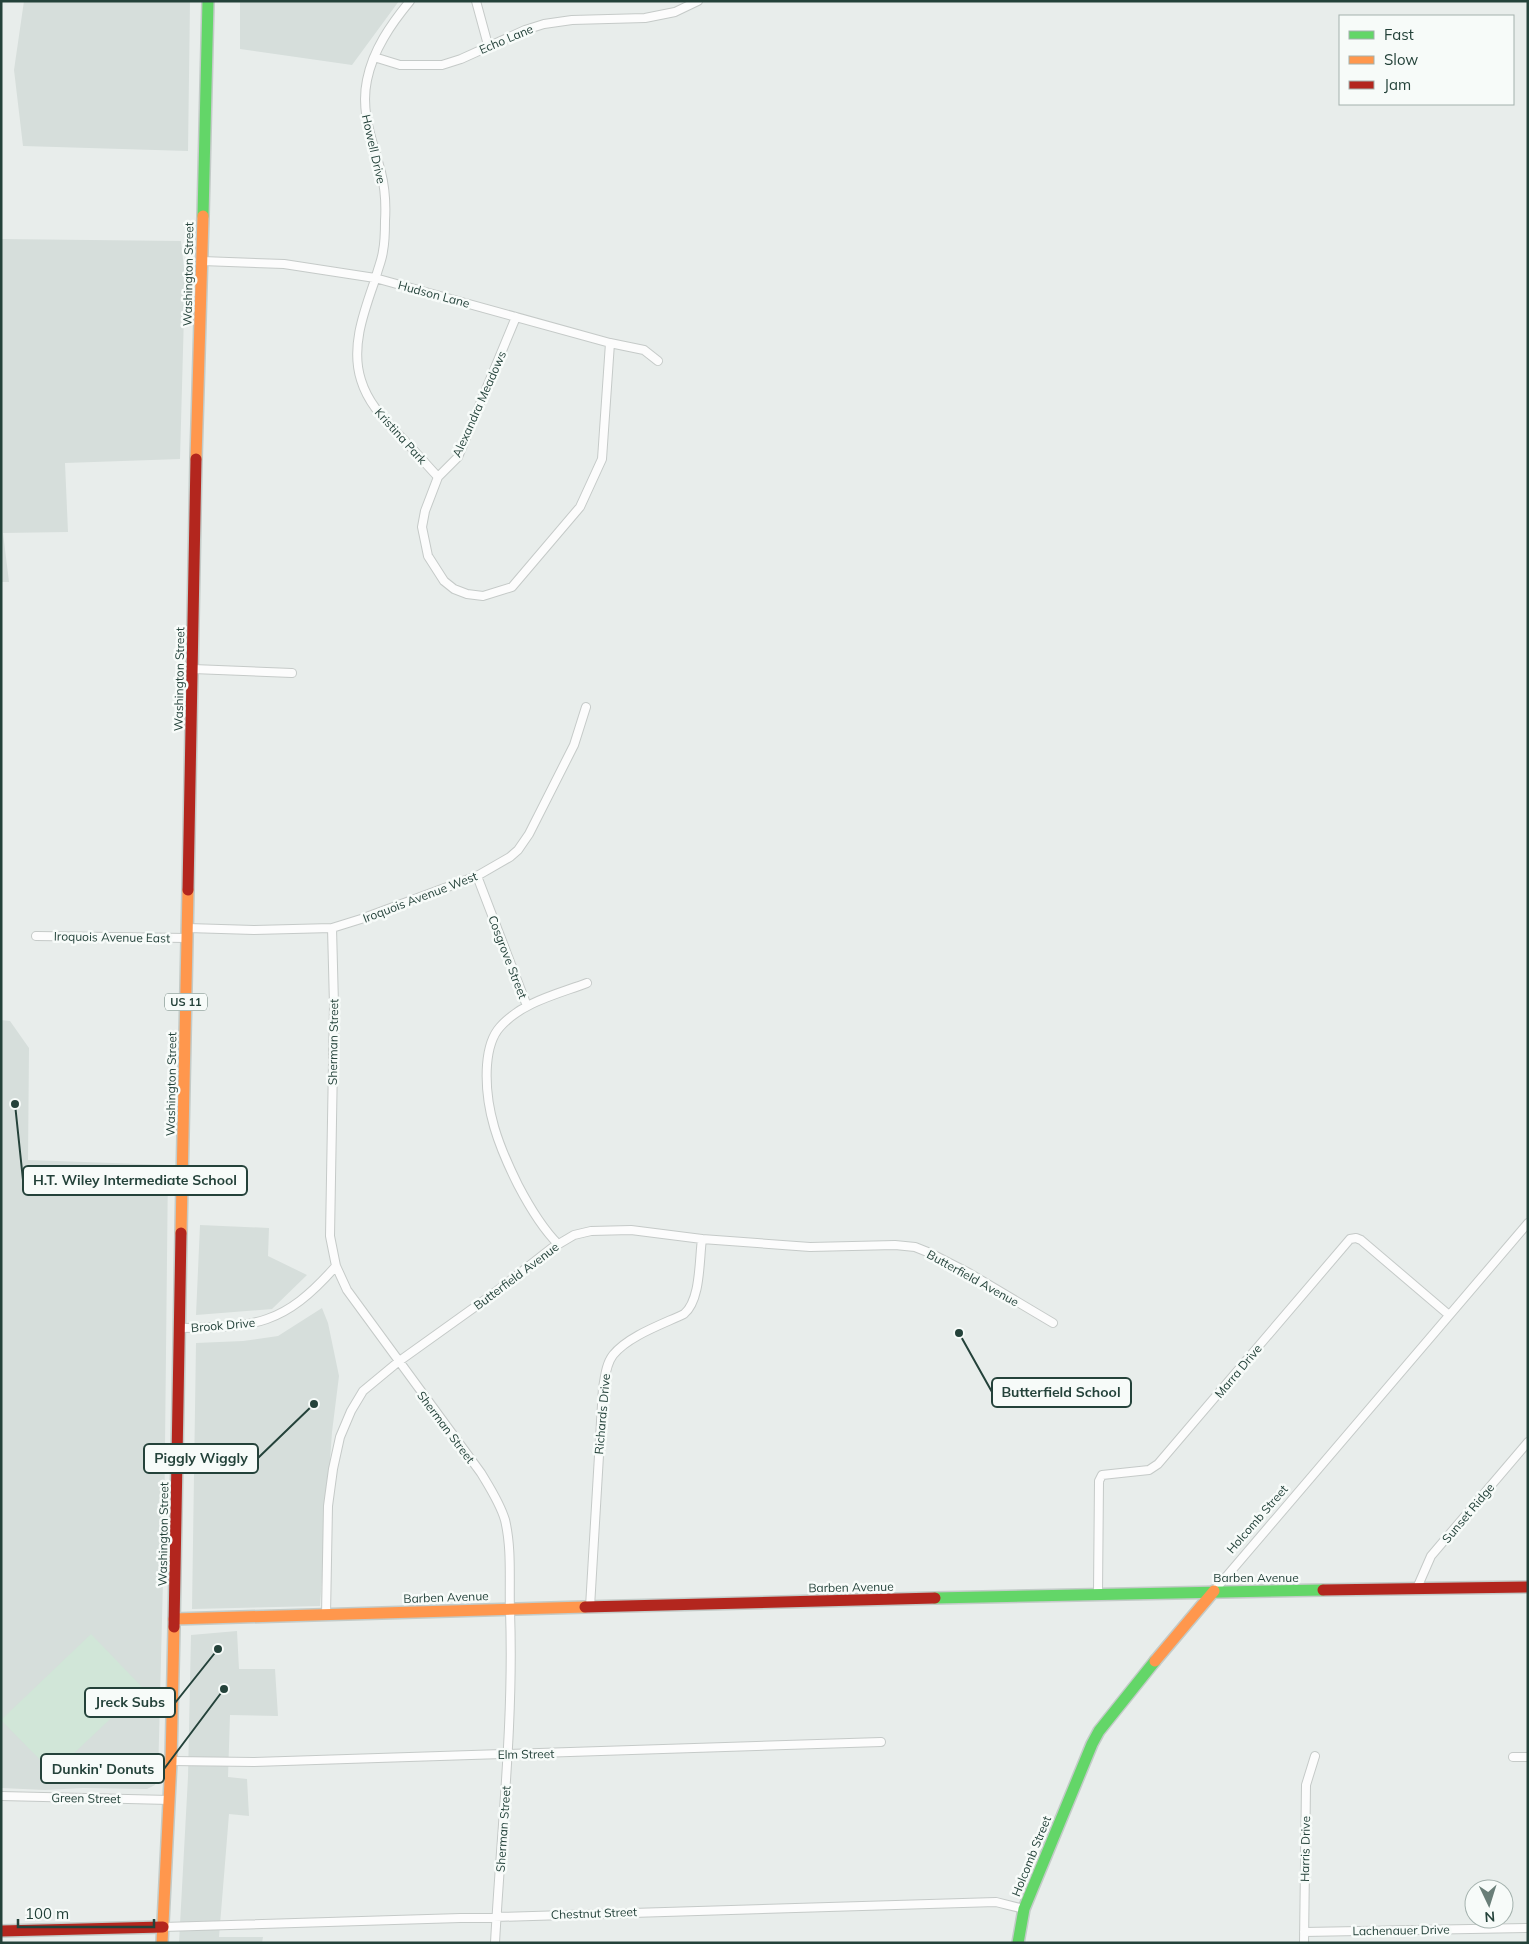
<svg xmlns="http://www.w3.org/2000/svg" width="1529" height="1944" viewBox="0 0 1529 1944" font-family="Mulish,sans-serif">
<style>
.built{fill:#d6dedb}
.green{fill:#d1e6d8}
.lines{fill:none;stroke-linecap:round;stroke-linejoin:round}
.street-casing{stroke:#c5cac8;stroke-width:10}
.fast-casing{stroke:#c3cbc8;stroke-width:14}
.slow-casing{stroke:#c3cbc8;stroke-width:14}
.jam-casing{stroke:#c3cbc8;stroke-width:14}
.street{stroke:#fcfcfc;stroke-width:8}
.fast{stroke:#63d668;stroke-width:11}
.slow{stroke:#ff974d;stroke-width:11}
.jam{stroke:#b3261e;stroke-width:11}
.labels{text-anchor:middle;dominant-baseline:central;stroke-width:5;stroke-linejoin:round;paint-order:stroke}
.shield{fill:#f7fbf9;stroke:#637a73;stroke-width:1}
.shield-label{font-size:11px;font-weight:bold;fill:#24423a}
.street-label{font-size:12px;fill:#24423a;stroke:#f7fbf9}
.leader{fill:none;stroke:#24423a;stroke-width:2}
.callout-dot{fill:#24423a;stroke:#f7fbf9;stroke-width:2}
.callout{fill:#f7fbf9;stroke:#24423a;stroke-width:2}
.callout-label{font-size:14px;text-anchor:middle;font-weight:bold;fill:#24423a}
</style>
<rect width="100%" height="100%" fill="#e8edeb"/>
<path class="built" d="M24 1H190L188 151 23 146 14 70Z
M240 1H399L352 65 240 49Z
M1 239 181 241 185 278 180 459 65 463 68 532 3 533 9 582H1Z
M1 1020 10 1021 29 1048 28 1160 168 1165 164 1541 158 1777 155 1785 147 1789 83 1788 45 1790 1 1788Z
M200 1225 269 1228 268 1256 307 1275 272 1309 196 1315Z
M322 1308 328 1323 339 1376 332 1432 320 1606 192 1609 196 1343 243 1341 278 1336Z
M237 1631 239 1669H275L278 1716 230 1715 228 1777 247 1779 249 1816 229 1814 219 1937H263L262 1943H179L188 1777 191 1635Z"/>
<path class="green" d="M91 1634 143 1688 53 1773 1 1720Z"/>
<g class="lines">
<defs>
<path id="street" d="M410 1C391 24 373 50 367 80 360 113 373 141 381 172 385 188 386 205 385 221 385 231 385 241 383 251 382 260 378 268 376 277 365 309 350 346 361 380 368 403 383 418 399 435 413 449 425 463 438 477
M476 1 488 45
M374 57 400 65H442L461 59 525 30 544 24 572 20 645 18 675 12 698 1
M202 261 284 264 375 278 610 343 644 350 658 361
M516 317 458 457 438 477 425 511 422 527 428 556 444 581 454 589 467 594 483 596 512 587 580 507 602 459 610 343
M193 669 292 673
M477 876 527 1006
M188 928 254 930 332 928 361 919 477 876 510 857 518 850 529 834 574 745 586 707
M332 928 334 1005 330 1236 336 1266 347 1290 481 1473C490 1488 500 1503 505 1520 512 1549 509 1581 510 1611 514 1722 501 1832 495 1943
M36 936 187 938
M558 1244C541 1227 529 1206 518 1185 499 1147 484 1109 487 1065 488 1052 491 1037 500 1027 522 1002 558 994 587 983
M180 1328C256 1327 283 1326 336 1266
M1417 1588 1431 1556 1528 1442
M1214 1591 1528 1223
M1098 1593 1099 1481 1102 1475 1149 1470 1158 1464 1350 1239 1356 1238 1361 1240 1449 1315
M590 1607 603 1388C605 1377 606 1364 613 1355 628 1336 663 1324 684 1314 701 1300 699 1260 702 1239
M326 1615 328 1506 333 1469 340 1437 351 1411 363 1391 398 1362 493 1294 552 1248 574 1235 591 1231 631 1230 702 1239 810 1247 895 1245 915 1247 930 1253 969 1273 1053 1323
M1513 1757H1528
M171 1761 254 1762 881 1742
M1 1796 170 1800
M163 1927 996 1902 1024 1909
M1304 1932 1528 1928
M1304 1943 1306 1785 1315 1756"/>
<path id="fast" d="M203 216 208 1
M935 1598 1323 1590
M1018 1943 1024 1909 1092 1744 1099 1731 1155 1661"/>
<path id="slow" d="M196 459 203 216
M181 1233 188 890
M174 1619 585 1607
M1155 1661 1214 1591
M162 1943 171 1761 174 1627"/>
<path id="jam" d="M188 890 196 459
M1323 1590 1528 1587
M585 1607 935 1598
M174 1627 181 1233
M1 1931 163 1927"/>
</defs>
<use href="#street" class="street-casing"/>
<use href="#fast" class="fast-casing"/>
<use href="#slow" class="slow-casing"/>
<use href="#jam" class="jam-casing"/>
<use href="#street" class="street"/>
<use href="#fast" class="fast"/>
<use href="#slow" class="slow"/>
<use href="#jam" class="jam"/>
</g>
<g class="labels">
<rect class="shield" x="165" y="993.5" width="42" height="17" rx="4"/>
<g class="shield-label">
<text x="186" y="1002">US 11</text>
</g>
<g class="street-label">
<text transform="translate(506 39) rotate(-23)">Echo Lane</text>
<text transform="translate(374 149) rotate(77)">Howell Drive</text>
<text transform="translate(188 274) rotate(-89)">Washington Street</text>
<text transform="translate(434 294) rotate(15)">Hudson Lane</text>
<text transform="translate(479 404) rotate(-66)">Alexandra Meadows</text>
<text transform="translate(401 436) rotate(48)">Kristina Park</text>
<text transform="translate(179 679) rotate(-89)">Washington Street</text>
<text transform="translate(420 897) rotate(-21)">Iroquois Avenue West</text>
<text transform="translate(112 937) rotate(1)">Iroquois Avenue East</text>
<text transform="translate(508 957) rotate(69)">Cosgrove Street</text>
<text transform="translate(333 1042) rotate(-89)">Sherman Street</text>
<text transform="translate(171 1084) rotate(-89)">Washington Street</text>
<text transform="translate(516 1276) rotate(-37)">Butterfield Avenue</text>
<text transform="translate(973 1278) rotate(29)">Butterfield Avenue</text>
<text transform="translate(223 1325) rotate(-5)">Brook Drive</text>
<text transform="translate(1238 1371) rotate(-50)">Marra Drive</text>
<text transform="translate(602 1414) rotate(-85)">Richards Drive</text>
<text transform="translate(446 1427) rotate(53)">Sherman Street</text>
<text transform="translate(1468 1513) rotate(-50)">Sunset Ridge</text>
<text transform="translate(1257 1519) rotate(-49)">Holcomb Street</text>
<text transform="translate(163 1534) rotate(-89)">Washington Street</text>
<text x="1256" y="1577">Barben Avenue</text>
<text transform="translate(851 1587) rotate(-1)">Barben Avenue</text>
<text transform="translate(446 1597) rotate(-2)">Barben Avenue</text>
<text transform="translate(526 1754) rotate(-1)">Elm Street</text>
<text transform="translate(86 1798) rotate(1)">Green Street</text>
<text transform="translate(503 1829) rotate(-86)">Sherman Street</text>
<text transform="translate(1305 1849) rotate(-89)">Harris Drive</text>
<text transform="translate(1031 1856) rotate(-68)">Holcomb Street</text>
<text transform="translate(594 1913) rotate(-2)">Chestnut Street</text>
<text transform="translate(1401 1930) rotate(-1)">Lachenauer Drive</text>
</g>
</g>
<path class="leader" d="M15 1104L23 1180M959 1333L992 1392M314 1404L258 1458M218 1649L175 1703M224 1689L164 1769"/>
<g class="callout-dot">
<circle cx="15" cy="1104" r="5"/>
<circle cx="959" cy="1333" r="5"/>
<circle cx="314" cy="1404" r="5"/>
<circle cx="218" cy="1649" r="5"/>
<circle cx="224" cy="1689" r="5"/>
</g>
<g class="callout">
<rect x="23" y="1166" width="224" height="29" rx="5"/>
<rect x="992" y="1378" width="139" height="29" rx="5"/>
<rect x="144" y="1444" width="114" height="29" rx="5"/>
<rect x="85" y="1688" width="90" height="29" rx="5"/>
<rect x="41" y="1754" width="123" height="29" rx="5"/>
</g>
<g class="callout-label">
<text x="135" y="1185">H.T. Wiley Intermediate School</text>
<text x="1061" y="1397">Butterfield School</text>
<text x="201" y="1463">Piggly Wiggly</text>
<text x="130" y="1707">Jreck Subs</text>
<text x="103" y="1774">Dunkin' Donuts</text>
</g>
<rect width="1529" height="1944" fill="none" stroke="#24423a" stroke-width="5"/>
<rect x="1339" y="15" width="175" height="90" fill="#f7fbf9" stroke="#a3b1ad"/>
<rect x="1349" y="31" width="25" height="8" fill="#63d668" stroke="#a3b1ad"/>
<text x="1384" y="40" font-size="15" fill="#24423a">Fast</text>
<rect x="1349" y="56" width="25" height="8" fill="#ff974d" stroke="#a3b1ad"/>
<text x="1384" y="65" font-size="15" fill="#24423a">Slow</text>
<rect x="1349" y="81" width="25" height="8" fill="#b3261e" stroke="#a3b1ad"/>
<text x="1384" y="90" font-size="15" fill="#24423a">Jam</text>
<g transform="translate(1489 1904) rotate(176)"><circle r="24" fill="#f7fbf9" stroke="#a3b1ad"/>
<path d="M0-4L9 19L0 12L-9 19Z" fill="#697e78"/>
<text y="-8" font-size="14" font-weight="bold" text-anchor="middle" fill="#24423a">N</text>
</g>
<path d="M18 1919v8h136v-8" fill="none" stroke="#24423a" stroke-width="2.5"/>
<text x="25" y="1919" font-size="15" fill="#24423a" stroke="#f7fbf9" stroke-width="4" paint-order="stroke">100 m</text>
</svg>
